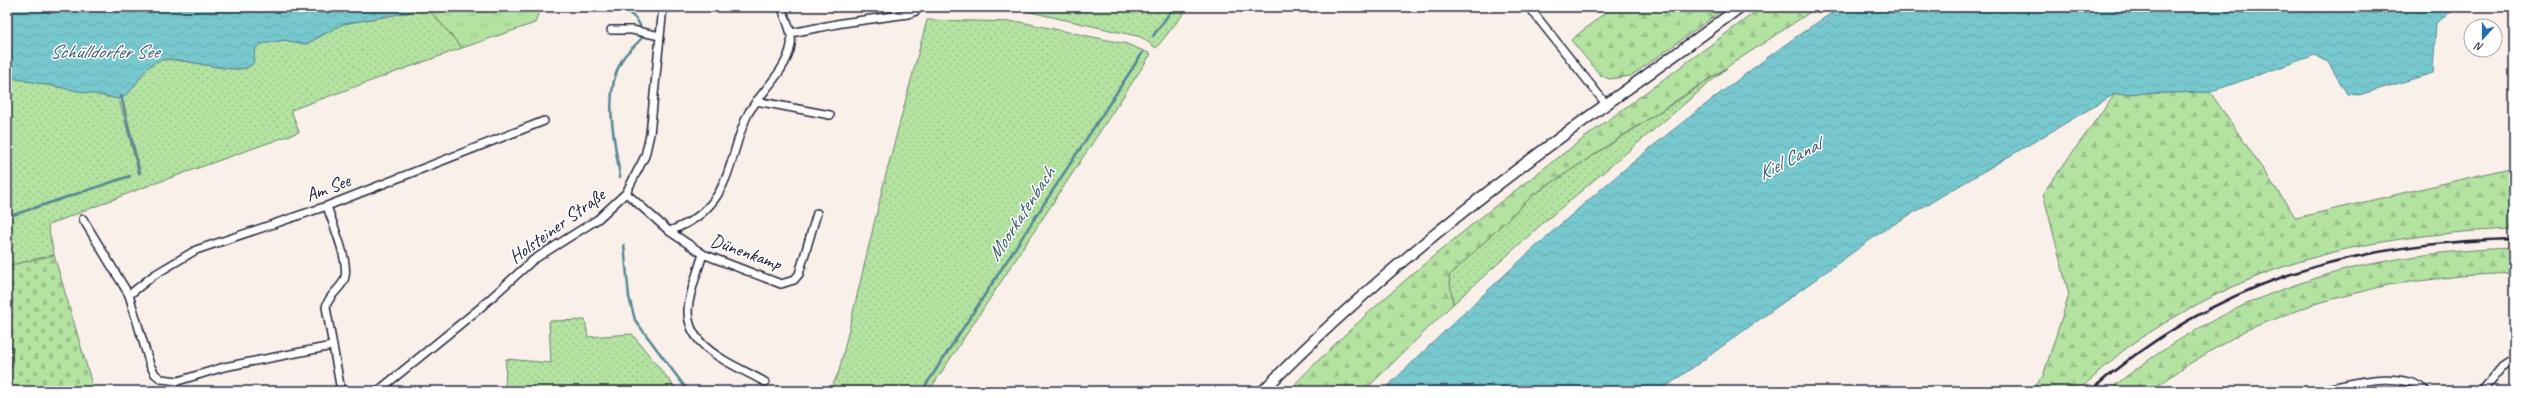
<svg xmlns="http://www.w3.org/2000/svg" width="2521" height="398" viewBox="0 0 2521 398" font-family="Caveat,sans-serif">
<style>
.grass{fill:url(#grass-dots);stroke:#6a826e}
.forest{fill:url(#forest-firs);stroke:#6a826e}
.cemetery{fill:url(#cemetery-stones);stroke:#6a826e}
.park{fill:url(#park-tufts);stroke:#6a826e}
.water{fill:url(#water-waves);stroke:#568694}
.lines{fill:none;stroke-linecap:round;stroke-linejoin:round}
.stream{stroke:#568694;stroke-width:2.5}
.minor-casing{stroke:#22223b;stroke-width:10}
.secondary-casing{stroke:#22223b;stroke-width:13}
.minor{stroke:#fff;stroke-width:7}
.secondary{stroke:#fff;stroke-width:10}
.rail{stroke:#22223b;stroke-width:2.5}
.labels{text-anchor:middle;dominant-baseline:central;stroke-width:3;stroke-linejoin:round;paint-order:stroke}
.street-label{font-size:19px;fill:#22223b;stroke:#fff}
.water-label{font-size:20px;font-style:italic;fill:#405c6f;stroke:#fff}
</style>
<defs>
<pattern id="grass-dots" width="8" height="8" patternUnits="userSpaceOnUse"><rect width="8" height="8" fill="#b3e2a1"/><path d="M2 2h.1M6 6h.1" fill="none" stroke="#9ac28c" stroke-width="1.8" stroke-linecap="round"/></pattern>
<pattern id="forest-firs" width="22" height="20" patternUnits="userSpaceOnUse"><rect width="22" height="20" fill="#b3e2a1"/><path d="M5 1l3.5 6h-7zM16 11l3.5 6h-7z" fill="#9ac28c"/></pattern>
<pattern id="cemetery-stones" width="16" height="16" patternUnits="userSpaceOnUse"><rect width="16" height="16" fill="#b3e2a1"/><path d="M2 7V4a2 2 0 0 1 4 0v3zM10 15v-3a2 2 0 0 1 4 0v3z" fill="#9ac28c"/></pattern>
<pattern id="park-tufts" width="24" height="20" patternUnits="userSpaceOnUse"><rect width="24" height="20" fill="#b3e2a1"/><path d="M3 7l-1-3M5 7V3M7 7l1-3M15 17l-1-3M17 17v-4M19 17l1-3" fill="none" stroke="#9ac28c"/></pattern>
<pattern id="water-waves" width="16" height="10" patternUnits="userSpaceOnUse"><rect width="16" height="10" fill="#78c9cf"/><path d="M0 5q4-4 8 0t8 0" fill="none" stroke="#68acb3"/></pattern>
</defs>
<rect width="100%" height="100%" fill="#f9f0ea"/>
<filter id="ink" filterUnits="userSpaceOnUse"><feTurbulence type="fractalNoise" baseFrequency=".025" numOctaves="2"/><feDisplacementMap in="SourceGraphic" scale="8" xChannelSelector="R" yChannelSelector="G"/><feConvolveMatrix kernelMatrix="1 2 1 2 8 2 1 2 1" color-interpolation-filters="sRGB"/></filter>
<g filter="url(#ink)">
<path class="grass" d="M419 7H427L462 48 291 110 299 132 142 188 48 225 54 255 7 266V77L119 99 139 174 141 173 122 98C136 89 140 67 157 61 175 54 237 77 250 66 255 63 254 54 255 49L261 44 284 40 306 44 343 24 410 12Z
M1023 7H1189L1156 48 1141 37 1021 10Z
M927 20 1020 22 1127 44 1151 54 929 391H830L839 371 885 178Z
M1727 68 1543 223 1453 304 1449 276 1533 195Z
M585 320 588 337 632 334 678 391H505L506 359 551 363 549 321Z"/>
<path class="forest" d="M1612 7H1727L1631 76 1609 79 1600 75 1571 40Z
M1762 7H1818L1533 195 1449 276 1453 304 1364 391H1288C1429 244 1599 128 1762 7Z
M2210 92 2296 218 2514 167V229C2414 233 2317 247 2226 290 2190 307 2156 327 2124 350 2115 357 2082 389 2075 391 2066 394 2041 391 2030 391L2043 376 2069 295 2043 193 2115 94Z
M2514 248V273L2459 276 2388 285 2314 304 2246 330 2184 367 2151 391H2108C2230 291 2357 253 2514 248Z"/>
<path class="cemetery" d="M54 255 94 391H7V266Z"/>
<path class="park" d="M427 7H541L535 23 462 48Z"/>
<path class="water" d="M7 7H419L410 12 343 24 306 44 284 40 261 44 255 49C254 54 255 63 250 66 239 75 185 59 170 59 141 59 141 90 119 99L7 77Z
M1842 7H2458L2436 23 2433 73 2359 95 2347 94 2328 62 2315 55 2210 92 2115 94 1884 230 1660 391H1383C1490 286 1599 185 1718 95 1759 64 1798 33 1842 7Z"/>
<g class="lines">
<path class="stream" d="M1153 36 1174 7
M121 96 139 173
M620 177C615 140 602 94 622 60 627 50 637 46 642 37 642 21 634 16 621 7
M13 215 130 176
M624 245 629 297 635 320 688 391
M922 391 1143 52"/>
<defs>
<path id="minor" d="M1529 7 1606 104
M611 30H632L660 36
M791 33 842 23 908 14 916 11 919 7
M756 101 830 115
M626 193 669 231C687 225 702 216 714 200 733 174 734 140 749 112 762 91 787 70 791 45 793 31 785 20 782 7
M327 206C332 223 351 264 344 280 339 291 329 294 326 307L341 391
M83 219 129 295
M669 231 703 254 781 284 794 280 799 274 817 213
M703 254C698 270 692 286 689 302 680 347 734 364 765 382
M332 346 224 367 178 381 161 379 155 374 150 365 129 295 154 275 196 250 327 206 544 121
M378 391 480 308 533 260 598 219 626 193 645 156 650 134 663 7
M2316 391C2351 385 2396 368 2427 391
M2482 391 2502 367 2514 359"/>
<path id="secondary" d="M1263 391C1344 307 1433 233 1526 163 1596 110 1670 60 1740 7"/>
</defs>
<use href="#minor" class="minor-casing"/>
<use href="#secondary" class="secondary-casing"/>
<use href="#minor" class="minor"/>
<use href="#secondary" class="secondary"/>
<path class="rail" d="M2090 391C2216 281 2349 243 2514 239"/>
</g>
</g>
<g class="labels">
<g class="street-label">
<text transform="translate(328 188) rotate(-21)">Am See</text>
<text transform="translate(557 226) rotate(-36)">Holsteiner Straße</text>
<text transform="translate(746 252) rotate(20)">Dünenkamp</text>
</g>
<g class="water-label">
<text x="104" y="51">Schülldorfer See</text>
<text transform="translate(1789 159) rotate(-28)">Kiel Canal</text>
<text transform="translate(1021 214) rotate(-57)">Moorkatenbach</text>
</g>
</g>
<rect width="2521" height="398" fill="none" stroke="#fff" stroke-width="24"/>
<rect x="12" y="12" width="2497" height="374" fill="none" stroke="#22223b" stroke-width="1.5" filter="url(#ink)"/>
<g transform="translate(2483 38) rotate(201)"><circle r="19" fill="#ffffff" stroke="#a7a7b1"/>
<path d="M0-3L7 15L0 10L-7 15Z" fill="#1f6fb2"/>
<text y="-6" font-size="11" font-weight="bold" text-anchor="middle" fill="#22223b">N</text>
</g>
</svg>
